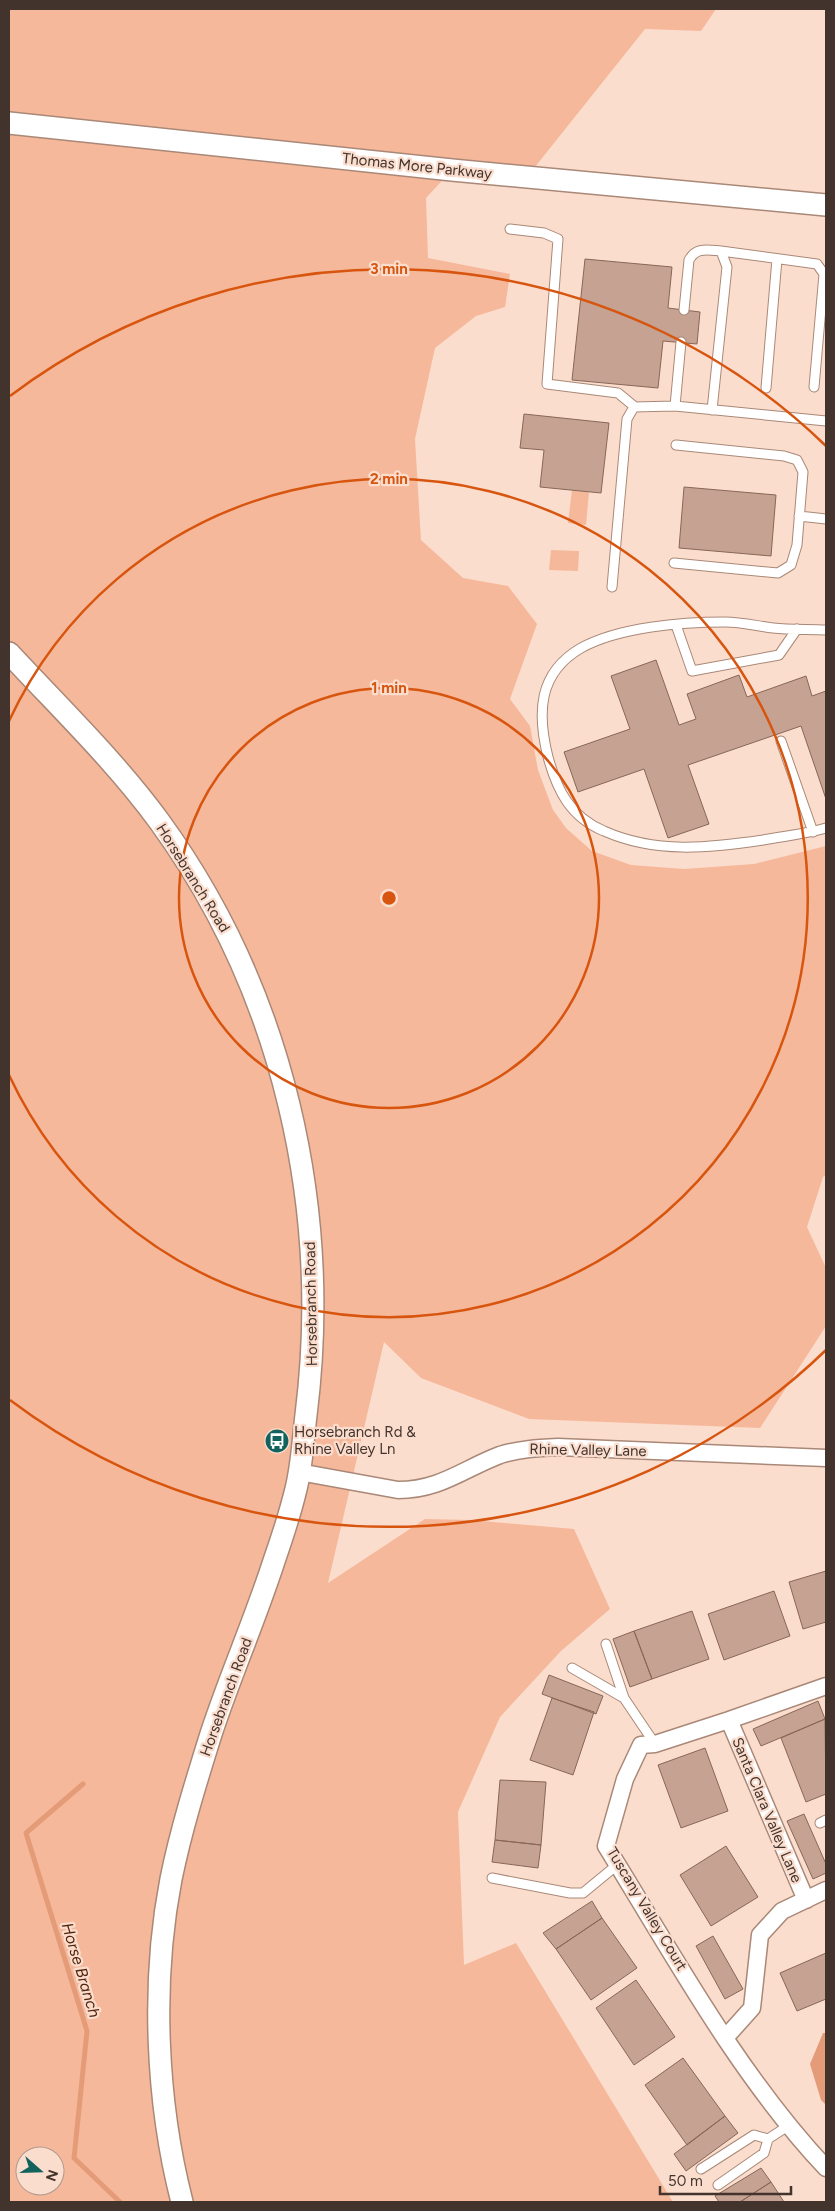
<svg xmlns="http://www.w3.org/2000/svg" width="835" height="2211" viewBox="0 0 835 2211" font-family="Figtree,sans-serif">
<style>
.green{fill:#f6b89a;fill-rule:evenodd}
.water{fill:#e49c78}
.lines{fill:none;stroke-linecap:round;stroke-linejoin:round}
.stream{stroke:#e49c78;stroke-width:5}
.building{fill:#c5a291;stroke:#886757}
.service-casing{stroke:#a87;stroke-width:11}
.minor-casing{stroke:#a87;stroke-width:19}
.tertiary-casing{stroke:#a87;stroke-width:24}
.service{stroke:#fff;stroke-width:9}
.minor{stroke:#fff;stroke-width:16}
.tertiary{stroke:#fff;stroke-width:21}
.ring{fill:none;stroke:#d7550f;stroke-width:2.5}
.labels{text-anchor:middle;dominant-baseline:central;stroke-width:4.5;stroke-linejoin:round;paint-order:stroke}
.street-label{font-size:15px;fill:#42342d;stroke:#fbddce}
.poi-label{font-size:15px;fill:#42342d;stroke:#fbddce;text-anchor:start}
.water-label{font-size:16px;font-style:italic;fill:#53250b;stroke:#fbddce}
.centre{fill:#d7550f;stroke:#fbddce;stroke-width:2.5}
.ring-label{font-size:15px;text-anchor:middle;font-weight:bold;fill:#d7550f;stroke:#fbddce;stroke-width:4.5;stroke-linejoin:round;paint-order:stroke}
</style>
<rect width="100%" height="100%" fill="#fbddce"/>
<path class="green" d="M9 9H716L701 31 645 29 527 177 452 170 426 198 428 258 510 274 505 307 476 316 435 348 415 439 421 540 463 578 508 586 537 624 510 699 530 726 538 770 553 810 566 828 592 851 631 865 684 869 754 864 826 846V1175L823 1177 807 1227 826 1268V1326L760 1428 529 1419 421 1378 384 1342 328 1583 425 1519 471 1520 574 1529 610 1609 561 1651 500 1717 458 1812 464 1965 516 1943 673 2202H9ZM25 2156H55V2186H25Z
M572 490 589 492 586 525 568 523Z
M551 550 579 551 578 571 549 570Z"/>
<path class="water" d="M823 2033H826V2105L821 2100 810 2064Z"/>
<g class="lines">
<path class="stream" d="M83 1784 26 1833 87 2031 74 2158 120 2202"/>
</g>
<path class="building" d="M585 259 672 267 668 308 700 312 697 344 663 341 658 388 572 380Z
M524 414 609 423 601 493 540 487 544 450 520 448Z
M684 487 776 495 771 556 679 548Z
M656 660 679 725 696 719 687 694 739 675 747 697 806 676 812 696 826 691V799L801 726 688 765 709 824 668 838 644 769 578 792 564 752 630 729 611 676Z
M826 1571V1622L803 1629 789 1582Z
M774 1591 790 1636 724 1660 708 1614Z
M692 1611 709 1659 652 1679 634 1631Z
M634 1631 652 1679 630 1687 613 1639Z
M549 1675 603 1696 596 1714 542 1694Z
M552 1698 594 1712 573 1775 530 1760Z
M818 1701 825 1719 761 1746 753 1729Z
M825 1719 826 1794 806 1802 781 1738Z
M705 1748 728 1811 681 1828 658 1765Z
M500 1780 546 1782 541 1845 495 1840Z
M804 1814 826 1864V1873L813 1879 787 1821Z
M495 1840 541 1845 538 1868 492 1862Z
M726 1846 758 1897 711 1926 680 1875Z
M592 1901 602 1918 556 1949 543 1933Z
M602 1918 637 1968 591 2000 556 1949Z
M713 1936 743 1989 725 1999 696 1946Z
M826 1953V1999L797 2011 780 1973Z
M636 1980 675 2037 634 2065 596 2008Z
M683 2058 725 2116 687 2145 645 2085Z
M725 2116 738 2133 686 2171 674 2154Z
M761 2168 771 2182 740 2202H719L715 2196Z
M771 2182 784 2202H740Z"/>
<g class="lines">
<defs>
<path id="service" d="M510 229 544 233 558 239 547 384 618 393 635 407
M721 251 817 264 824 274 814 387
M684 310 689 260C696 247 707 250 721 251L727 267 712 410
M766 388 777 259
M675 406 681 342
M799 516 826 519
M674 563 778 573 791 565 797 545 803 472 797 460 784 456 676 445
M612 587 627 419 634 407 675 406 826 421
M676 625 692 671 779 655 797 629
M826 630C809 629 791 630 773 628 757 626 741 622 725 622 682 622 619 627 581 648 538 673 537 713 548 757 557 790 570 817 604 831 656 854 709 848 763 840 784 836 806 834 826 828
M781 741 813 832
M606 1644 624 1698
M572 1668 624 1698 655 1744
M820 1823 826 1820
M492 1878 570 1893H583L617 1865
M701 2169 754 2135 768 2139 788 2126
M718 2185 764 2153 768 2139"/>
<path id="minor" d="M299 1472 398 1490C440 1490 463 1469 500 1455 519 1449 538 1448 558 1447L826 1458
M826 1686 729 1720 655 1744 641 1745 625 1779 606 1846C673 1954 739 2076 826 2168
M729 1720 806 1900
M725 2038 752 2008 760 1935 782 1911 826 1890"/>
<path id="tertiary" d="M9 123 452 170 826 205
M9 653C60 708 115 761 159 821 283 991 332 1207 306 1415 303 1440 302 1465 296 1489 290 1514 282 1538 274 1561 255 1620 230 1676 211 1734 196 1782 181 1830 171 1879 151 1982 156 2101 182 2202"/>
</defs>
<use href="#service" class="service-casing"/>
<use href="#minor" class="minor-casing"/>
<use href="#tertiary" class="tertiary-casing"/>
<use href="#service" class="service"/>
<use href="#minor" class="minor"/>
<use href="#tertiary" class="tertiary"/>
</g>
<g class="ring">
<circle cx="389" cy="898" r="210"/>
<path d="M9 721A419 419 0 1 1 9 1075"/>
<path d="M826 1350A629 629 0 0 1 10 1400M10 396A629 629 0 0 1 826 446"/>
</g>
<defs>
<symbol id="bus-disc" viewBox="-11 -11 22 22"><circle r="9.5" fill="#13625e" stroke="#fbddce"/><path d="M-5-6H5V4H4V6H2V4H-2V6H-4V4H-5ZM-3.5-4V0h7V-4ZM-3.5 1.2v1.5H-2V1.2ZM2 1.2v1.5H3.5V1.2Z" fill="#fff"/></symbol>
</defs>
<g fill-rule="evenodd">
<use href="#bus-disc" x="263" y="1427" width="28" height="28"/>
</g>
<g class="labels">
<g class="street-label">
<text transform="translate(417 166) rotate(6)">Thomas More Parkway</text>
<text transform="translate(193 878) rotate(58)">Horsebranch Road</text>
<text transform="translate(311 1304) rotate(-91)">Horsebranch Road</text>
<text transform="translate(588 1450) rotate(1)">Rhine Valley Lane</text>
<text transform="translate(226 1697) rotate(-70)">Horsebranch Road</text>
<text transform="translate(767 1810) rotate(67)">Santa Clara Valley Lane</text>
<text transform="translate(647 1909) rotate(59)">Tuscany Valley Court</text>
</g>
<g class="poi-label">
<text x="294" y="1432">Horsebranch Rd &amp;<tspan x="294" dy="17">Rhine Valley Ln</tspan></text>
</g>
<g class="water-label">
<text transform="translate(81 1970) rotate(73)">Horse Branch</text>
</g>
</g>
<circle cx="389" cy="898" r="8" class="centre"/>
<g class="ring-label">
<text x="389" y="274">3 min</text>
<text x="389" y="484">2 min</text>
<text x="389" y="693">1 min</text>
</g>
<rect width="835" height="2211" fill="none" stroke="#42342d" stroke-width="20"/>
<g transform="translate(40 2171) rotate(110)"><circle r="24" fill="#fbddce" stroke="#b1998e"/>
<path d="M0-4L9 19L0 12L-9 19Z" fill="#13625e"/>
<text y="-8" font-size="14" font-weight="bold" text-anchor="middle" fill="#42342d">N</text>
</g>
<path d="M660 2186v8h131v-8" fill="none" stroke="#42342d" stroke-width="2.5"/>
<text x="668" y="2186" font-size="15" fill="#42342d" stroke="#fbddce" stroke-width="4" paint-order="stroke">50 m</text>
</svg>
